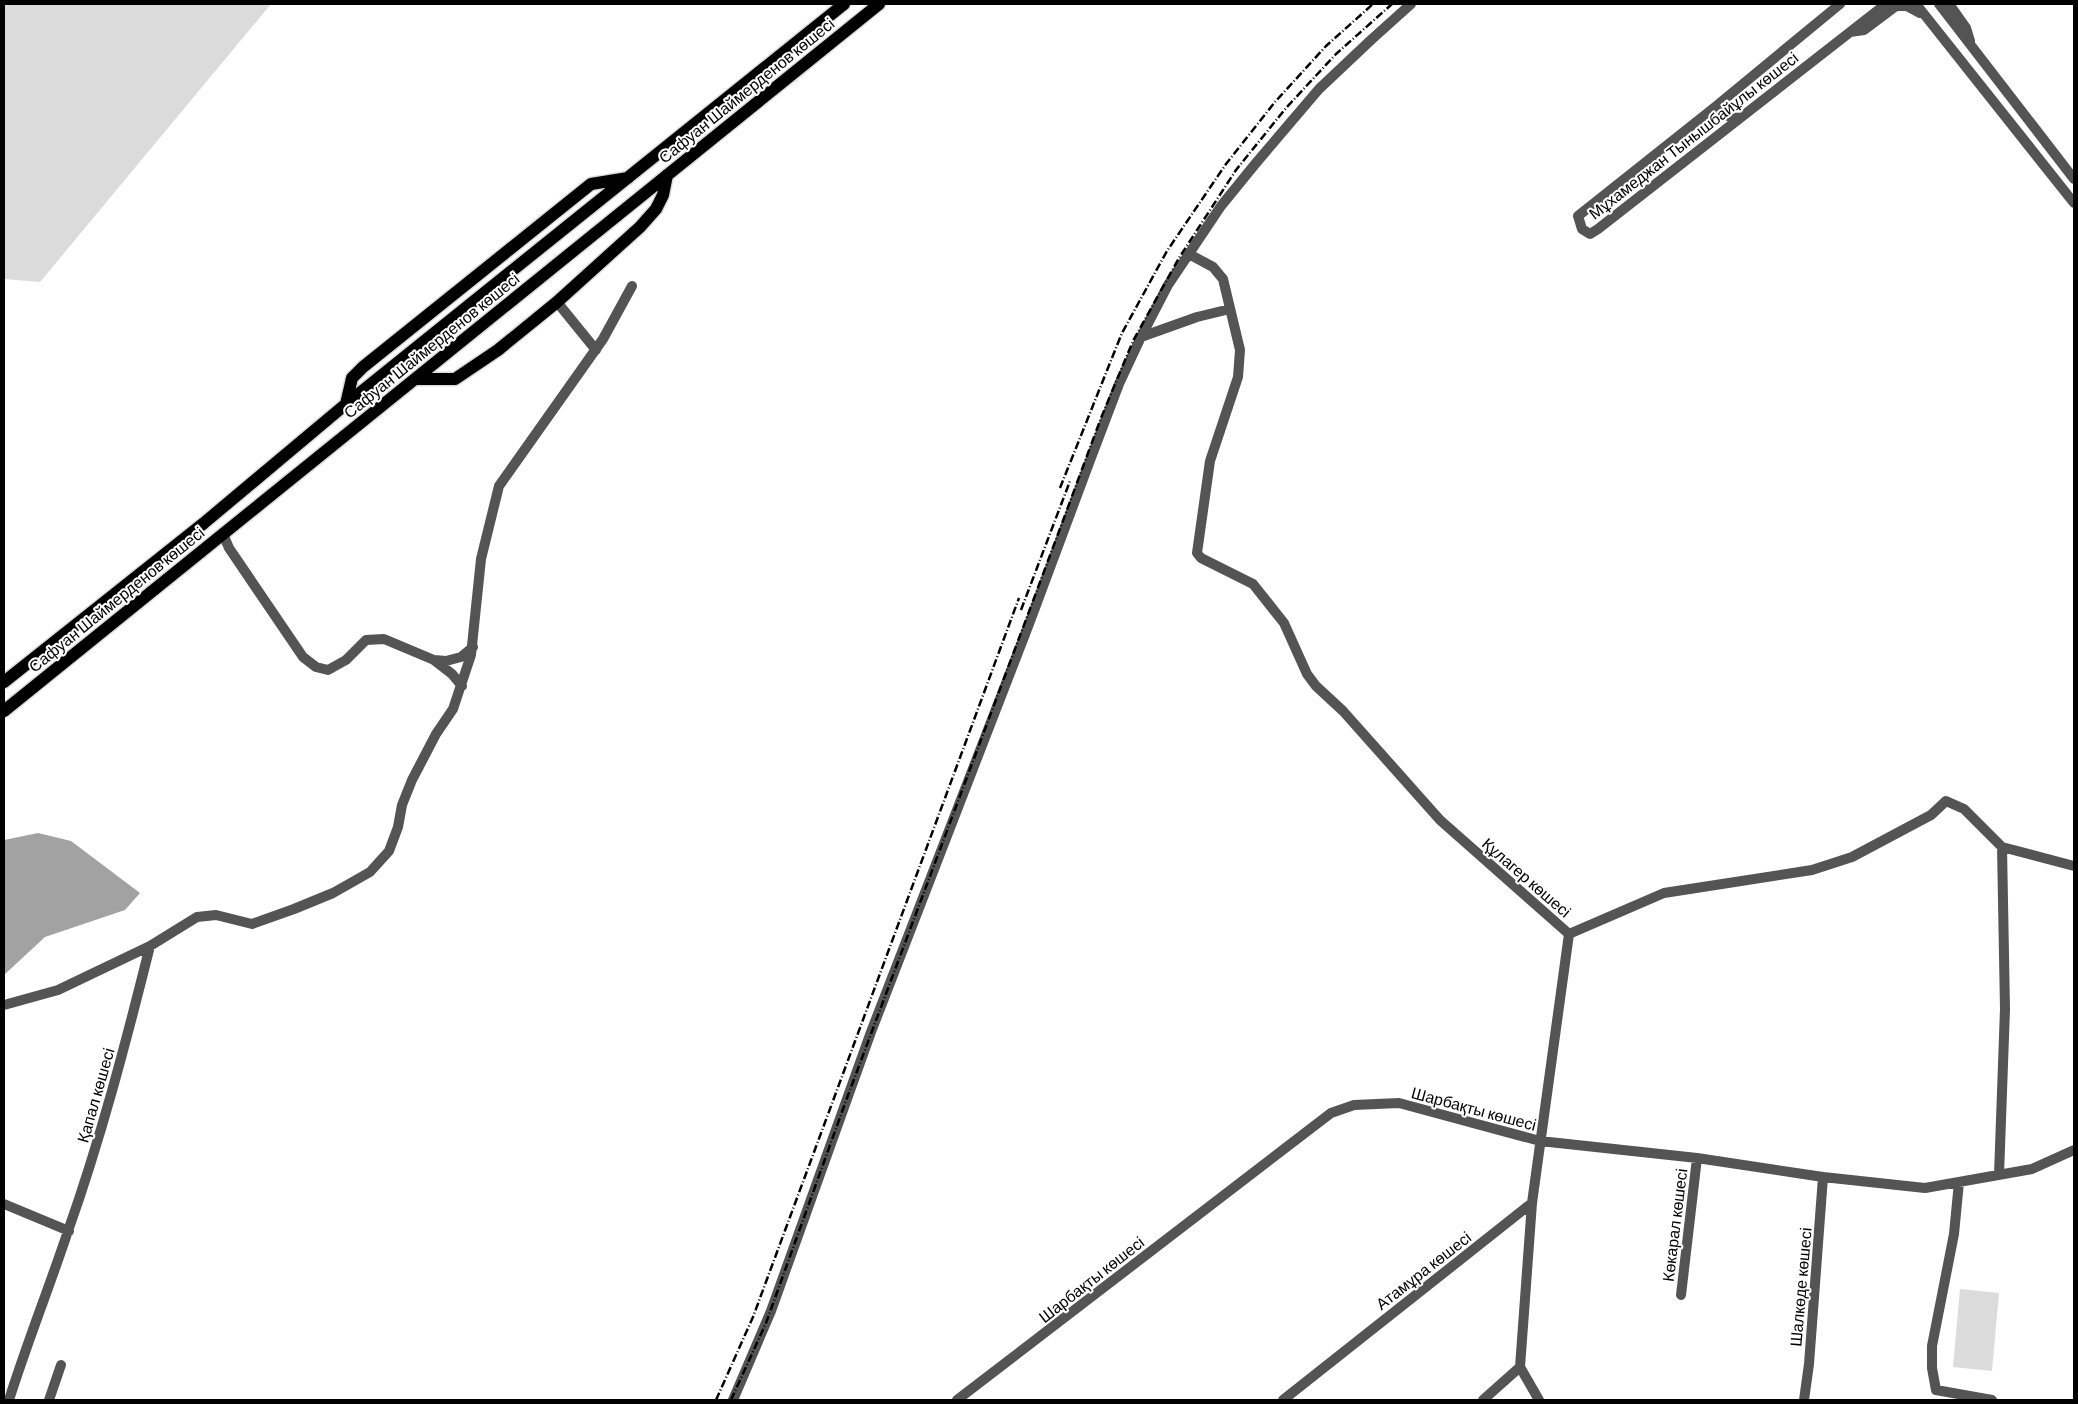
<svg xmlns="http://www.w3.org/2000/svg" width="2078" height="1404" viewBox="0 0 2078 1404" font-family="Barlow,sans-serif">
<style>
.green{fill:#dbdbdb}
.water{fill:#a2a2a2}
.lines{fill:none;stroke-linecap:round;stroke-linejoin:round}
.major-casing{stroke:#dbdbdb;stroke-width:15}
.minor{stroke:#545454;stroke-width:10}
.major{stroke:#000;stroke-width:12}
.rail{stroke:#000;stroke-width:2.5;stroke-dasharray:8 2.5 1 2.5;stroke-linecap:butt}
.labels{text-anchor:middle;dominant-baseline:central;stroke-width:4;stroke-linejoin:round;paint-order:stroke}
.street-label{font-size:16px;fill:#000;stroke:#fff}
</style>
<rect width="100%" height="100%" fill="#fff"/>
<path class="green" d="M4 4H271L40 282 4 279Z
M1960 1289 1999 1293 1992 1371 1953 1367Z"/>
<path class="water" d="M38 833 71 841 140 893 125 910 45 937 4 975V840Z"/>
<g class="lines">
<defs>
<path id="major" d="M415 379H455L498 350 557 302 640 227 656 209 663 195 667 175
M346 404 352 378 363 367 591 184 628 178
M4 682 204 523 346 404 844 4
M4 711 879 4"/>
</defs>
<use href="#major" class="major-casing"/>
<path class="minor" d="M1840 4 1715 107 1578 216 1582 229 1590 234 1598 229 1886 4
M1916 4 2074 203
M1939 4 2074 179
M1949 4 1966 28 1970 41
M1850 32 1864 30 1896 6H1907L1920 13
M1715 107 1728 116 1739 118
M1189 254 1213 267 1223 279 1240 350 1238 377 1210 461 1197 553 1201 558 1253 584 1284 623 1307 674 1316 686 1343 711 1440 820 1569 934 1532 1203 1283 1400
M557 302 596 350
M1141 337 1197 317 1230 309
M223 534 229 548 303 657 316 667 328 670 346 660 366 640 384 639 434 660 446 661 461 657 473 647
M434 660 452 674 462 686
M1569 934 1664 893 1812 870 1852 857 1931 815 1946 801 1964 809 2002 847
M4 1005 58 990 150 946 197 917 216 915 252 924 294 909 333 893 370 872 389 851 398 827 402 805 412 780 436 734 453 709 471 655 481 559 499 486 603 339 632 286
M1999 1175 2005 1009 2002 847 2074 866
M1959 1182 1954 1234 1932 1346V1368L1936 1390 1992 1400
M4 1204 69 1231
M1681 1295 1697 1158
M1520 1367 1539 1400
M9 1400C27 1343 49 1288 68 1231 101 1138 126 1042 150 946
M49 1400 61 1365
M733 1400 771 1311 871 1032 1029 624 1089 463 1119 384 1141 337 1168 285 1221 206 1256 163 1319 89 1372 39 1411 4
M957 1400 1331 1113 1354 1105 1399 1103 1540 1141 1697 1158 1823 1177 1925 1188 2032 1169 2074 1150
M1483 1400 1520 1367 1532 1203
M1804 1400 1809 1364 1823 1177"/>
<use href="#major" class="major"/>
<path class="rail" d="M1060 488 1122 333 1167 251 1226 164 1275 102 1326 46 1373 4
M1021 610 1070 481
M716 1400 753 1317 1019 598
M731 1400 766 1323 847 1098 1064 518 1101 418 1133 341 1179 258 1236 170 1286 108 1336 54 1392 4"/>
</g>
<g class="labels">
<g class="street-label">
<text transform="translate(746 90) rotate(-39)">Сафуан Шаймерденов көшесі</text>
<text transform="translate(1693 135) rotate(-38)">Мұхамеджан Тынышбайұлы көшесі</text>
<text transform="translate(431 345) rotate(-39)">Сафуан Шаймерденов көшесі</text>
<text transform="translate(116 599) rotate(-39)">Сафуан Шаймерденов көшесі</text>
<text transform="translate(1527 877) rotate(41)">Құлагер көшесі</text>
<text transform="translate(95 1095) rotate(-74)">Қапал көшесі</text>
<text transform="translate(1474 1108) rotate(15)">Шарбақты көшесі</text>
<text transform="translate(1674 1225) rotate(-83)">Көкарал көшесі</text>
<text transform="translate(1423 1270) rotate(-38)">Атамұра көшесі</text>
<text transform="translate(1091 1279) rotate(-38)">Шарбақты көшесі</text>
<text transform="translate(1800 1287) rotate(-85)">Шалкөде көшесі</text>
</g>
</g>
<rect width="2078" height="1404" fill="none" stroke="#000000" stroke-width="10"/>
</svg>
